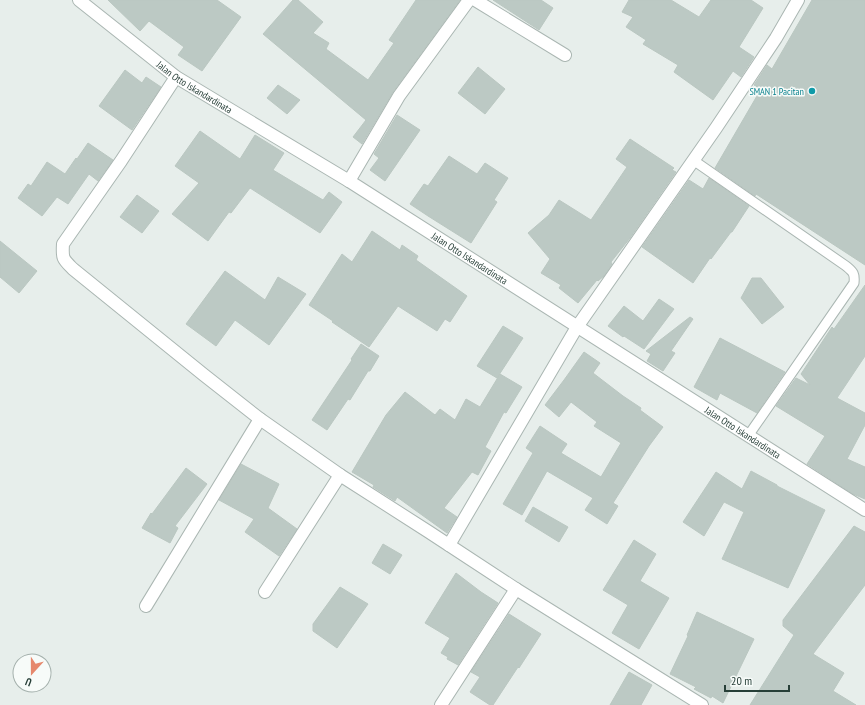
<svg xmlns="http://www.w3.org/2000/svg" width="865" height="705" viewBox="0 0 865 705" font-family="'PT Sans Narrow',sans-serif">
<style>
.building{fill:#bcc9c4;stroke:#bac7c1}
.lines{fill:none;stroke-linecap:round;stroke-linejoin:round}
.lane-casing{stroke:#aab6b2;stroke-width:11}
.street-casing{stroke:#aab6b2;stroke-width:14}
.lane{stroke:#fff;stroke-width:9}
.street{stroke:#fff;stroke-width:12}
.culture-dot{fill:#0f9aa8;stroke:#f7fbf9;stroke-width:1.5}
.labels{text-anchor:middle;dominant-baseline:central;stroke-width:3;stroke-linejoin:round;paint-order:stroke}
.street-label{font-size:10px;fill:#273f38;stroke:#f7fbf9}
.culture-label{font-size:10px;fill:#0d838f;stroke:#f7fbf9;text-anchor:end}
</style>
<rect width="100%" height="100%" fill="#e7eeeb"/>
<path class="building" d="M108 0H217L241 17 202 71 178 55 184 47 149 21 140 31Z
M293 0H298L323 22 313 33 329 43 326 49 368 80 394 43 389 40 416 0H460L393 92 362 144 353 137 366 120 263 34Z
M493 0H541L553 8 539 30Z
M629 0H671L699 17 711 0H751L763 8 739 47 754 57 741 77 733 71 713 100 674 72 678 65 643 44 646 40 626 27 633 17 622 12Z
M812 0H865V265L756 194 755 196 715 168 761 89 754 85 767 65 772 69Z
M478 67 505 89 485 114 458 93Z
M125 70 142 83 146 77 161 87 132 130 99 106Z
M278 85 300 100 287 114 267 98Z
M397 115 420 130 385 181 370 170 379 158 374 154Z
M200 131 240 159 255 135 284 153 273 170 323 200 329 192 342 202 320 233 250 188 231 213 229 212 208 241 172 214 199 183 175 166Z
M630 139 674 168 672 170 676 172 630 238 611 262 612 264 604 276 598 281 597 280 578 303 559 288 561 285 541 273 550 259 528 233 549 215 559 200 591 220 627 167 616 159Z
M88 143 113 160 98 181 89 174 68 204 57 197 42 216 18 198 28 184 31 186 47 162 65 174 76 158 77 159Z
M449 156 477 174 485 163 508 178 494 200 497 202 471 243 428 216 410 204 424 184 428 186Z
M709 178 749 206 732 232H731L711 259 710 258 693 283 642 247 689 180 703 189Z
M137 195 159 211 142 233 120 217Z
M372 231 400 250 402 245 418 256 416 260 467 296 450 322 445 319 437 331 398 306 369 347 332 322 333 321 309 305 342 254 352 262Z
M0 241 37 271 19 293 0 277Z
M225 271 265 300 278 277 306 294 269 345 235 320 216 346 186 324Z
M752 278H761L784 307 762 324 741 298Z
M865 285V356L837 398 865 413V425L847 459 865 467V499L853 494 807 464 825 436 776 406 796 378 810 385 801 374 832 327 834 329Z
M659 299 674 309 644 349 624 336 623 337 608 326 624 306 643 321Z
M690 317 693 319 671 351 675 353 663 371 647 361 651 354 646 351Z
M503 326 523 338 497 378 477 366Z
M720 338 785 372 757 413 720 393 717 400 694 387Z
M361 344 379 356 370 371H368L350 400 348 399 327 430 312 420 352 360 351 359Z
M584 352 600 363 593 373 623 396 641 408 640 410 663 427 649 446 613 503 618 506 607 524 585 510 593 498 547 471 522 515 503 504 533 453 526 448 540 426 567 444 561 453 601 477 621 443 594 426 597 422 571 402 559 417 545 405 564 380Z
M500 374 522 387 506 413 504 412 485 447 491 451 478 475 472 472 444 508 457 517 447 533 397 497 395 501 373 487 374 485 352 472 386 415 405 392 435 415 440 409 455 420 466 399 480 407Z
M241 464 279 484 268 508 297 529 279 556 245 532 254 519 219 500Z
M186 468 207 484 175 526 178 528 170 543 142 528 151 513 152 514Z
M751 471 777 485V486L825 510 788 588 722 559 744 512 724 502 704 536 683 522 716 472 742 489Z
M533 507 568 527 559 542 525 521Z
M854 526 865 532V585L813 654 844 673 833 691 856 705H750L794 635 783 626V620Z
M634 540 656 554 640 581 669 598 639 649 612 633 628 605 603 590Z
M383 544 402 555 390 574 372 563Z
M456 573 481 592 498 603 458 665 447 659 448 657 441 653 450 638 425 623Z
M340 587 368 604 337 648 313 631V624Z
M697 612 754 639 723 703 712 696 711 698 694 689 696 687 670 674 688 636 687 635Z
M509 614 541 634 519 668 518 667 493 705H490L470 692 480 677 471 672Z
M629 672 652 685 641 705H610Z"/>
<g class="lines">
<defs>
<path id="lane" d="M693 160 846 266C853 272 855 273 854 283L748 436"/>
<g id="street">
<path id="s1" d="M79 0 176 77 349 181 865 510"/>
<path d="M475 0 565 55"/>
<path d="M176 77 121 161 63 244C62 259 63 259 73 269L204 375 260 419 340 475 429 532 516 589 702 705"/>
<path d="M349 181 399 96 469 0"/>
<path d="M449 545 577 327 716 128 776 38 798 0"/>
<path d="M265 592 340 475"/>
<path d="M146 606 260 419"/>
<path d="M441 705 516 589"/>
</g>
</defs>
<use href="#lane" class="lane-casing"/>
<use href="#street" class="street-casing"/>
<use href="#lane" class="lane"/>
<use href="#street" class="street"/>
</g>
<circle class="culture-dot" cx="812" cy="91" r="4"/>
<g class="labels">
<g class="street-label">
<text stroke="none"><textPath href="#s1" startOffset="145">Jalan Otto Iskandardinata</textPath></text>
<text stroke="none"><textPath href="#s1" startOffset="469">Jalan Otto Iskandardinata</textPath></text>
<text stroke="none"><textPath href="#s1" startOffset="793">Jalan Otto Iskandardinata</textPath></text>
</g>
<g class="culture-label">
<text x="804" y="91">SMAN 1 Pacitan</text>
</g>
</g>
<g transform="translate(32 673) rotate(201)"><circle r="19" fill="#f7fbf9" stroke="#a4b0ac"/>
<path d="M0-3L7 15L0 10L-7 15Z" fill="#e6886d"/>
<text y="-6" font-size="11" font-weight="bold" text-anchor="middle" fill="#273f38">U</text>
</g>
<path d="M725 685v6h64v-6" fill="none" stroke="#273f38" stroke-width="2"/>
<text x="731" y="685" font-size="12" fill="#273f38" stroke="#f7fbf9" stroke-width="3" paint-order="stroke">20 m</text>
</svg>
